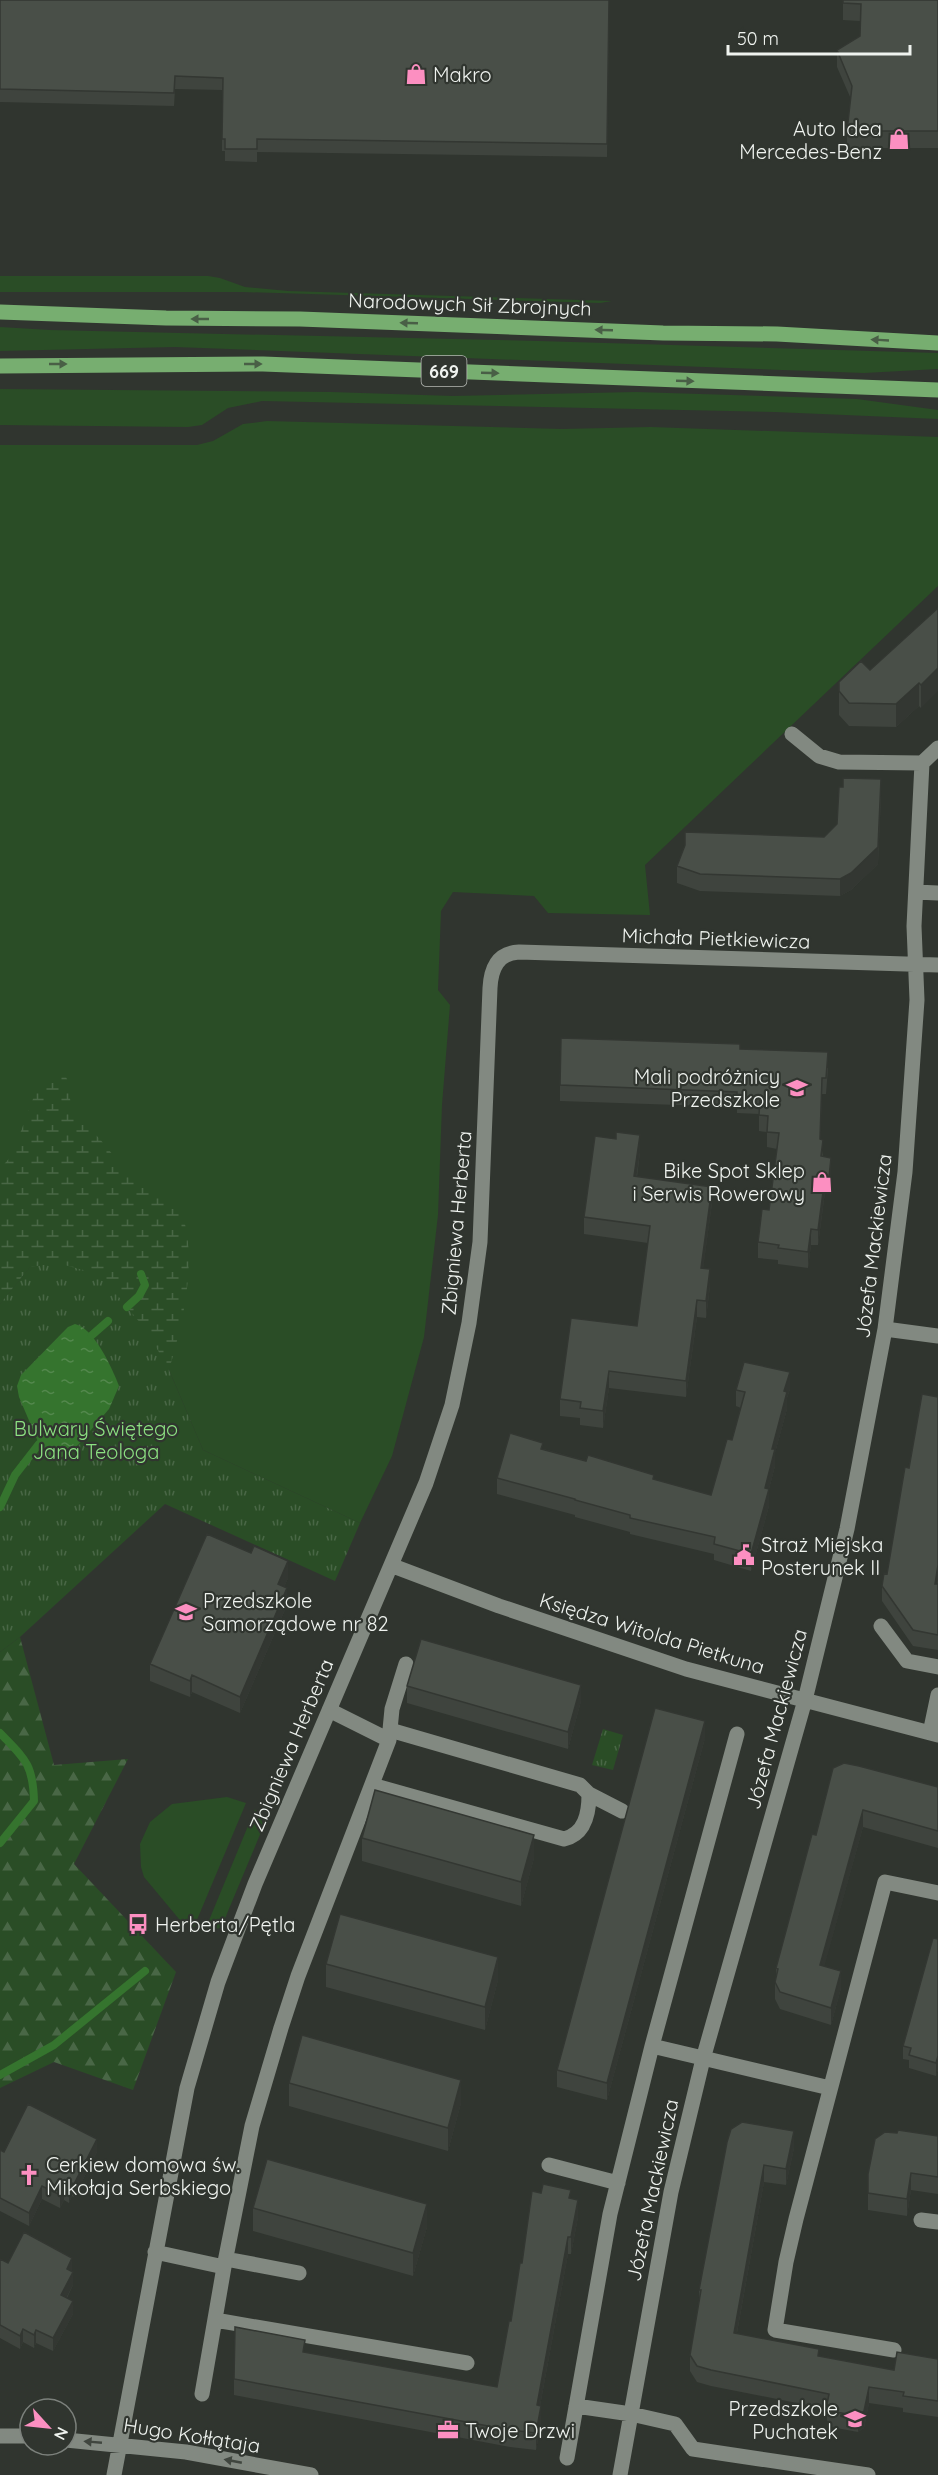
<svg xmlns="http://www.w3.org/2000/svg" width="938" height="2475" viewBox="0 0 938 2475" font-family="Quicksand,sans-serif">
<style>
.grass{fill:#2a4d26}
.forest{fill:url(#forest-firs)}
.wetland{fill:url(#wetland-marsh)}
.park{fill:url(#park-tufts)}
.water{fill:url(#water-ripples)}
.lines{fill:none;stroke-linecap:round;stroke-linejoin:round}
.stream{stroke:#35742e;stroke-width:8}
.minor{stroke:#828981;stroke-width:15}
.major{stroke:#77ae70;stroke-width:15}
.wall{fill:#3f443e}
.shaded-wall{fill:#333732}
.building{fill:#494f48;stroke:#333732;stroke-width:1.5}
.oneway{fill:#495f46}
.oneway2{fill:#40463f}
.labels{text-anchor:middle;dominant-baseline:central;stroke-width:4.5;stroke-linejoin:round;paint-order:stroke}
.shield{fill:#30352f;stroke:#b6bab5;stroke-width:1.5}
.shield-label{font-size:18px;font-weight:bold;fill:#eff3ef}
.poi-label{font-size:20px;fill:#eff3ef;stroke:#30352f;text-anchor:start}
.street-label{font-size:20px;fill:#eff3ef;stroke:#30352f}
.park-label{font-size:20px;fill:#8be081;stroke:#30352f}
</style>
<defs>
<pattern id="forest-firs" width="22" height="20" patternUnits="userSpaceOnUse" patternTransform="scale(1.5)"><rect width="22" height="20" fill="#2a4d26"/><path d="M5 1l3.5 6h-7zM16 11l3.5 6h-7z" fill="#496746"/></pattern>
<pattern id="wetland-marsh" width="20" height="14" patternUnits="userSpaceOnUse" patternTransform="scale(1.5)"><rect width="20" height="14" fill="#2a4d26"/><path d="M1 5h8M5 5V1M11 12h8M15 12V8" fill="none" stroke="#496746"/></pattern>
<pattern id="park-tufts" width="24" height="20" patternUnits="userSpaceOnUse" patternTransform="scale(1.5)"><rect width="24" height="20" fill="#2a4d26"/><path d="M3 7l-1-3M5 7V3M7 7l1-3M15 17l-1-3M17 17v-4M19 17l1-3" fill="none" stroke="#496746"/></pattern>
<pattern id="water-ripples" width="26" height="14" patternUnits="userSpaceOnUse" patternTransform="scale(1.5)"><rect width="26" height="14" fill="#35742e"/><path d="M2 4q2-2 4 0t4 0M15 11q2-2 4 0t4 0" fill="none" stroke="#53884d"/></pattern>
</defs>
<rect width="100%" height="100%" fill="#30352f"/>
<path class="grass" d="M0 276H208L220 278 245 287 288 291 612 301 600 303 242 292H0Z
M0 327 50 330 539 341 938 353V369L864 373 175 347 0 351Z
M0 389 331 392 453 396 636 392 857 399 938 410V419L775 412 262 401 228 408 202 425 188 427 0 425Z
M267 421 562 429 651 427 938 437V586L645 865 650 915 548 913 534 896 453 892 441 911 438 990 450 1005 442 1105 438 1215 424 1337 392 1456 360 1523 203 1450 169 1370 30 1267 0 1304V445H197L213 441 243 424Z
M227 1797 246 1803 194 1927 179 1919 144 1877 141 1867 140 1844 150 1822 172 1804Z
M255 1809 264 1825 221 1928 205 1930Z"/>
<path class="forest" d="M20 1637 54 1765 128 1759 74 1864 176 1972 133 2090 54 2062 0 2088V1652Z"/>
<path class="wetland" d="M61 1068 68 1081 71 1107 105 1145 136 1184 175 1203C179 1212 186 1223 187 1233 193 1279 182 1326 169 1370L146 1330 30 1267 0 1304V1169L12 1155 39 1083Z"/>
<path class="park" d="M57 1263 87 1271 109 1285 146 1330 169 1370 203 1450 360 1523 335 1581 165 1504 20 1637 0 1652V1304L30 1267Z
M603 1729 623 1735 613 1770 592 1765Z"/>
<path class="water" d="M75 1324C94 1328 112 1368 119 1386L109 1409 71 1453 59 1458 50 1457 39 1444 19 1397 17 1386 21 1375 68 1327Z"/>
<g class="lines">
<path class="stream" d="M127 1307 139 1296 145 1285 141 1274
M92 1335 108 1321
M0 1507 15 1475 39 1444
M0 1733C25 1759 33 1764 34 1801L0 1843
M0 2075 54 2045 145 1971"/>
<path class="minor" d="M792 734 819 756 839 762 922 763
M916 892 938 893
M885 1329 938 1336
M393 1566 499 1606 686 1669 938 1735
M881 1626 907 1661 938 1667
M930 1733 938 1695
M389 1740 392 1709 406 1664
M372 1785 564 1839C585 1834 589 1814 589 1794L580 1785 390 1730
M589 1794 622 1811
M652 2046 830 2088
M549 2165 618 2183
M921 2220 938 2222
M155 2252 224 2267 252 2126 281 2028 298 1976 389 1740 329 1710
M226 2259 299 2273
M215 2320 467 2363
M894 2350 775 2330 786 2262 796 2219 885 1882 938 1893
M202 2394 224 2267
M576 2406 631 2414 675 2424 693 2449 868 2475
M0 2436H30
M66 2440 186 2452 311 2475
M567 2458 610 2214 652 2046 737 1734
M114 2475 187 2088 218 1982 255 1884 426 1483 452 1405 469 1323 480 1242 490 988C491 968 498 953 519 952L938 965
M620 2475 671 2192 703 2059 805 1700 847 1529 885 1329 905 1172 917 1000 914 926 922 763 938 748"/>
<path class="major" d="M0 312 166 318 300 319 663 333 777 334 938 343
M0 366 263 364 938 390"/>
</g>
<path class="wall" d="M0 0H609L607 157 257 152V162L225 161V151H222V90L175 89 174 106 0 102Z
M843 0H938V148H847V131L851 99 837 67V50L860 36V21L843 20Z
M938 608 921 708 919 706 896 727 849 726 839 715V682L870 670Z
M881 796 878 864 851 890 840 896 700 891 677 883V866L824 837Z
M740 1049 828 1068 826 1094H822L820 1139 823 1156 831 1174 829 1193 825 1192 818 1245H811L808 1268 778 1264V1260L758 1258V1242L769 1210 777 1149 767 1147V1132L759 1131V1114L737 1113V1107L560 1101V1085Z
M640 1152 637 1177 712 1203 703 1268 710 1286 706 1318 697 1317 686 1397 609 1388 603 1428 580 1425V1418L560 1416V1399L637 1326 648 1243 584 1234V1217Z
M790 1389 787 1398V1409L775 1453V1466L769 1489V1506L751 1571 714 1560V1554L630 1534V1532L575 1517V1515L497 1494V1478L543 1449 711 1495 732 1440 741 1408 736 1406V1390Z
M909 1468 938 1580V1650L913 1646 882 1601V1586L887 1574Z
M288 1578 284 1587 287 1605 240 1713 192 1692 190 1697 150 1681V1664Z
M407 1686 581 1701 568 1749 407 1703Z
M705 1738 607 2100 557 2087V2070Z
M833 1768 938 1787V1848L863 1827 824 1966 841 1988 831 2025 780 2009 775 1999V1982L776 1978V1968L816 1835Z
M362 1838 534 1858 521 1906 362 1861Z
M938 1939V2069L936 2076 909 2068V2060L903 2059V2046Z
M326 1964 498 1980 485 2030 326 1987Z
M289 2083 461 2103 448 2151 289 2106Z
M897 2133 938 2136V2194L911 2190 907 2216 868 2210V2174Z
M727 2142 794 2148 786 2185 764 2182 737 2333 819 2356 894 2370 938 2359V2417L903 2412V2408L869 2403 864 2428 858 2432 831 2427 827 2420V2409L711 2386 697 2382 690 2371V2355L699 2302V2290Z
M0 2150 4 2152H97L74 2197 72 2196 69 2203 64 2200 60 2208 42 2199 29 2226 0 2211Z
M571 2199 578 2217 571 2254H568L540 2406 541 2423 536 2450 510 2447 234 2395V2379L305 2352 497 2387 511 2321Z
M253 2208 427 2227 413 2276 253 2231Z
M0 2259 8 2263 72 2271 73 2285 67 2298 73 2314 53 2351 36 2343 34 2348 23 2342 20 2349 0 2338Z"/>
<path class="shaded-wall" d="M938 668V691L921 708V685Z
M919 683V706L896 727V704Z
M881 779 878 864 851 890 840 896V879Z
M640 1135V1152L634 1193V1176Z
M831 1158V1174L829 1193V1177Z
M825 1177V1192L818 1245V1230Z
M712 1187V1203L701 1285V1268Z
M811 1229V1245L808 1268V1252Z
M710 1269V1286L706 1318V1301Z
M697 1300V1317L686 1397V1381Z
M609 1371V1388L603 1428V1411Z
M790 1372V1389L787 1398V1409L775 1453V1466L769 1489V1506L751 1571V1554L765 1488 772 1449 784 1391Z
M288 1561V1578L278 1601V1584Z
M938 1565V1580L935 1599V1584Z
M287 1588V1605L240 1713V1697Z
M192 1675V1692L190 1697V1681Z
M581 1685V1701L568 1749V1732Z
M705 1721V1738L607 2100V2083Z
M863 1810V1827L820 1982V1965Z
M534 1835V1858L521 1906V1882Z
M498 1957V1980L485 2030V2007Z
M841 1971V1988L831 2025V2008Z
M938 2056V2069L936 2076V2063Z
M461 2080V2103L448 2151V2128Z
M794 2131V2148L786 2185V2169Z
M97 2139V2152L74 2197V2184Z
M764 2165V2182L734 2349V2333Z
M911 2173V2190L907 2216V2199Z
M72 2183V2196L69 2203V2190Z
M42 2186V2199L29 2226V2213Z
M64 2187V2200L60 2208V2195Z
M578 2200V2217L571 2254V2237Z
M427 2204V2227L413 2276V2253Z
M568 2237V2254L537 2422V2405Z
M72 2258V2271L67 2282V2269Z
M73 2272V2285L61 2308V2295Z
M73 2301V2314L53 2351V2338Z
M23 2329V2342L20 2349V2336Z
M36 2330V2343L34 2348V2335Z
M869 2387V2403L864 2428 858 2432V2416Z
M541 2406V2423L536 2450V2433Z"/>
<path class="building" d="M0 0H609L607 144 257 139V149H225V139H222L223 78 175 76 174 93 0 89Z
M843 0H938V131H847L852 86 837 50 860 36 861 4 843 3Z
M938 608V668L921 685 919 683 896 704 849 703 839 691V682L861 661 870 670Z
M843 778 881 779 878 847 851 873 840 879 700 874 677 866 685 845V832L824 837 837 824 839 787H843Z
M561 1038 740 1044V1049L828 1052 826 1078H822L820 1139 823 1140 821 1156 831 1158 829 1177H825L818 1230 811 1229 808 1252 778 1248 779 1245 758 1242 762 1209 769 1210 779 1133 767 1132 768 1116 759 1115 760 1098 737 1097V1092L560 1085Z
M616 1132 640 1135 634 1176 712 1187 701 1268 710 1269 706 1301 697 1300 686 1381 609 1371 603 1411 580 1408 581 1402 560 1399 571 1318 637 1326 650 1226 584 1217 595 1136 616 1139Z
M744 1362 790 1372 784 1391 787 1392 772 1449H775L765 1488 769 1489 751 1554 714 1544 715 1537 630 1518V1515L575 1500V1499L497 1478 510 1433 543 1443 541 1449 586 1461 588 1455 654 1475 653 1479 711 1495 727 1439 732 1440 745 1392 736 1390Z
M922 1394 938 1397V1565L935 1584H938V1635L913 1630 882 1586 884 1573 887 1574 905 1467 909 1468Z
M207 1534 251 1553 254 1546 288 1561 278 1584 287 1588 240 1697 192 1675 190 1681 150 1664Z
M421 1639 581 1685 568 1732 407 1686Z
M655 1708 705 1721 607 2083 557 2070Z
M844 1763 859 1766 938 1787V1831L863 1810 820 1965 841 1971 831 2008 780 1992 775 1982 778 1969 776 1968 812 1834 816 1835 833 1768Z
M375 1790 534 1835 521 1882 362 1838Z
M340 1914 498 1957 485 2007 326 1964Z
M933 1938 938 1939V2056L936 2063 909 2055 911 2048 903 2046Z
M302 2035 461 2080 448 2128 289 2083Z
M28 2104 97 2139 74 2184 72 2183 69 2190 64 2187 60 2195 42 2186 29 2213 0 2198V2150L4 2152Z
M742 2122 794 2131 786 2169 764 2165 734 2333 819 2349 818 2356 894 2370 897 2352 938 2359V2401L903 2396 904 2392 869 2387 864 2411 858 2416 831 2411 827 2404 829 2394 711 2370 697 2366 690 2355 701 2290H699L727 2142 731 2129Z
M898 2130 938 2136V2177L911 2173 907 2199 868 2193V2174L875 2139 885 2132 897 2133Z
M267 2159 427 2204 413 2253 253 2208Z
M543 2184 571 2190 569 2198 578 2200 571 2237H568L537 2405 541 2406 536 2433 510 2430 234 2379 235 2327 305 2340 303 2352 497 2387 509 2321H511L520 2263H522L532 2191 541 2193Z
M24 2232 72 2258 67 2269 73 2272 61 2295 73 2301 53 2338 36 2330 34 2335 23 2329 20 2336 0 2325V2259L8 2263Z"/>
<defs><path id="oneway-solid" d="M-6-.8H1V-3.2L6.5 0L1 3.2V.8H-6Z" transform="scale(1.5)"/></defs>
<g class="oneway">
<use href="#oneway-solid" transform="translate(200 319) rotate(-180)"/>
<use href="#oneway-solid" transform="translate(409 323) rotate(-178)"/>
<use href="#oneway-solid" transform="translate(604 330) rotate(-178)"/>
<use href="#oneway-solid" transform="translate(880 340) rotate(-177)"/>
<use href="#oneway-solid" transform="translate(58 364)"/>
<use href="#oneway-solid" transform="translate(253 364)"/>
<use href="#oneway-solid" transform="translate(490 373) rotate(2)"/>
<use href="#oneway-solid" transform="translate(685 381) rotate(2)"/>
</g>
<g class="oneway2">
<use href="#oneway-solid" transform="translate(93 2442) rotate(-175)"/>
<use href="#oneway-solid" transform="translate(233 2461) rotate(-169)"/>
</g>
<defs>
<symbol id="shop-bare" viewBox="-9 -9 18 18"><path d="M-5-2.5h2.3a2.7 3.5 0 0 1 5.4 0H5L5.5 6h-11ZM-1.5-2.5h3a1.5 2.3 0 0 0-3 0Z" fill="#fc8fc1" stroke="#30352f" stroke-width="2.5" paint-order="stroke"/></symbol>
<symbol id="school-bare" viewBox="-9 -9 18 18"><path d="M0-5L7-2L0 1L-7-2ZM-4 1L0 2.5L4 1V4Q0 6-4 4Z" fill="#fc8fc1" stroke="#30352f" stroke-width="2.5" paint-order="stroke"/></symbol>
<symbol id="civic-bare" viewBox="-9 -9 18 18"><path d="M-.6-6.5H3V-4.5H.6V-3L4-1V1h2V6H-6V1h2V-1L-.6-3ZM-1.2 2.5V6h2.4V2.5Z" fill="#fc8fc1" stroke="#30352f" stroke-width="2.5" paint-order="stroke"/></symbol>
<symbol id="bus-bare" viewBox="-9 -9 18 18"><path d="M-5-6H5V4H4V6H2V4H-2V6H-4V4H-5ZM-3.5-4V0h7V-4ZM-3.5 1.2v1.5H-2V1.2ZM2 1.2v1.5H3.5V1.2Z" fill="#fc8fc1" stroke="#30352f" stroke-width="2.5" paint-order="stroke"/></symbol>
<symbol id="church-bare" viewBox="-9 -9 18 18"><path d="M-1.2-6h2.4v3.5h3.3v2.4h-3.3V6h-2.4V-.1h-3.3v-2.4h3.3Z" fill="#fc8fc1" stroke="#30352f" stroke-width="2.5" paint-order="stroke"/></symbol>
<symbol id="office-bare" viewBox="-9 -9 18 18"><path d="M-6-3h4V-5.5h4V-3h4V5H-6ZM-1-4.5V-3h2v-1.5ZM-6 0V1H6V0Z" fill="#fc8fc1" stroke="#30352f" stroke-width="2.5" paint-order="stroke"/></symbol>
</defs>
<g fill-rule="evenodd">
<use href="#shop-bare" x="401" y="59" width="30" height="30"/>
<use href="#shop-bare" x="884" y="124" width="30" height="30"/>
<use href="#school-bare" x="782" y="1073" width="30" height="30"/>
<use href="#shop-bare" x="807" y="1167" width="30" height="30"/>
<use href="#civic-bare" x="729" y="1540" width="30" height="30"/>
<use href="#school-bare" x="171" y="1597" width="30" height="30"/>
<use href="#bus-bare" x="123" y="1909" width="30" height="30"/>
<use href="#church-bare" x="14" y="2160" width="30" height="30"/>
<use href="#school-bare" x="840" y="2404" width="30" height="30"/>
<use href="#office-bare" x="433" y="2415" width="30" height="30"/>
</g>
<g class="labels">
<rect class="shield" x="421.5" y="356" width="45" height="30" rx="4.5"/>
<g class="shield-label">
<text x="444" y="371">669</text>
</g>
<g class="poi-label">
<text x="433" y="74">Makro</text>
<text x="882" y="128" text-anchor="end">Auto Idea<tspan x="882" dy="23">Mercedes-Benz</tspan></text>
<text x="780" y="1076" text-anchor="end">Mali podróżnicy<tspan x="780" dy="23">Przedszkole</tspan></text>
<text x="805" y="1170" text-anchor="end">Bike Spot Sklep<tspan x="805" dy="23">i Serwis Rowerowy</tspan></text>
<text x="761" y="1544">Straż Miejska<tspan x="761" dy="23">Posterunek II</tspan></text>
<text x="203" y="1600">Przedszkole<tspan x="203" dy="23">Samorządowe nr 82</tspan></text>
<text x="155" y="1924">Herberta/Pętla</text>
<text x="46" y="2164">Cerkiew domowa św.<tspan x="46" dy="23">Mikołaja Serbskiego</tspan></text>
<text x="838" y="2408" text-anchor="end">Przedszkole<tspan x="838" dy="23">Puchatek</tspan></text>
<text x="465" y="2430">Twoje Drzwi</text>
</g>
<g class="street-label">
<text transform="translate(470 304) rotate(2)">Narodowych Sił Zbrojnych</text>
<text transform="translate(716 938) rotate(2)">Michała Pietkiewicza</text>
<text transform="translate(456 1223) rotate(-85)">Zbigniewa Herberta</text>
<text transform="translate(873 1246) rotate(-83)">Józefa Mackiewicza</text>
<text transform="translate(652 1633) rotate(17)">Księdza Witolda Pietkuna</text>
<text transform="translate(776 1719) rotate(-75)">Józefa Mackiewicza</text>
<text transform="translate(291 1745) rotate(-67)">Zbigniewa Herberta</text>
<text transform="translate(652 2190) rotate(-78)">Józefa Mackiewicza</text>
<text transform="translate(192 2435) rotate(9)">Hugo Kołłątaja</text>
</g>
<g class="park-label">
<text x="96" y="1428">Bulwary Świętego<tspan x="96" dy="23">Jana Teologa</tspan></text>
</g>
</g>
<g transform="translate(48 2427) rotate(117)"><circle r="28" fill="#30352f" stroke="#7c817c" stroke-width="1.5"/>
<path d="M0-4.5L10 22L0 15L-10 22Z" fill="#fc8fc1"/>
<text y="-9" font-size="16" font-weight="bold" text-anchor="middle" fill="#eff3ef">N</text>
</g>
<path d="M728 45v9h182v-9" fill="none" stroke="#eff3ef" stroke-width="3"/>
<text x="737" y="45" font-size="18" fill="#eff3ef" stroke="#30352f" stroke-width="4.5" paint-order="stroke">50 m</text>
</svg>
